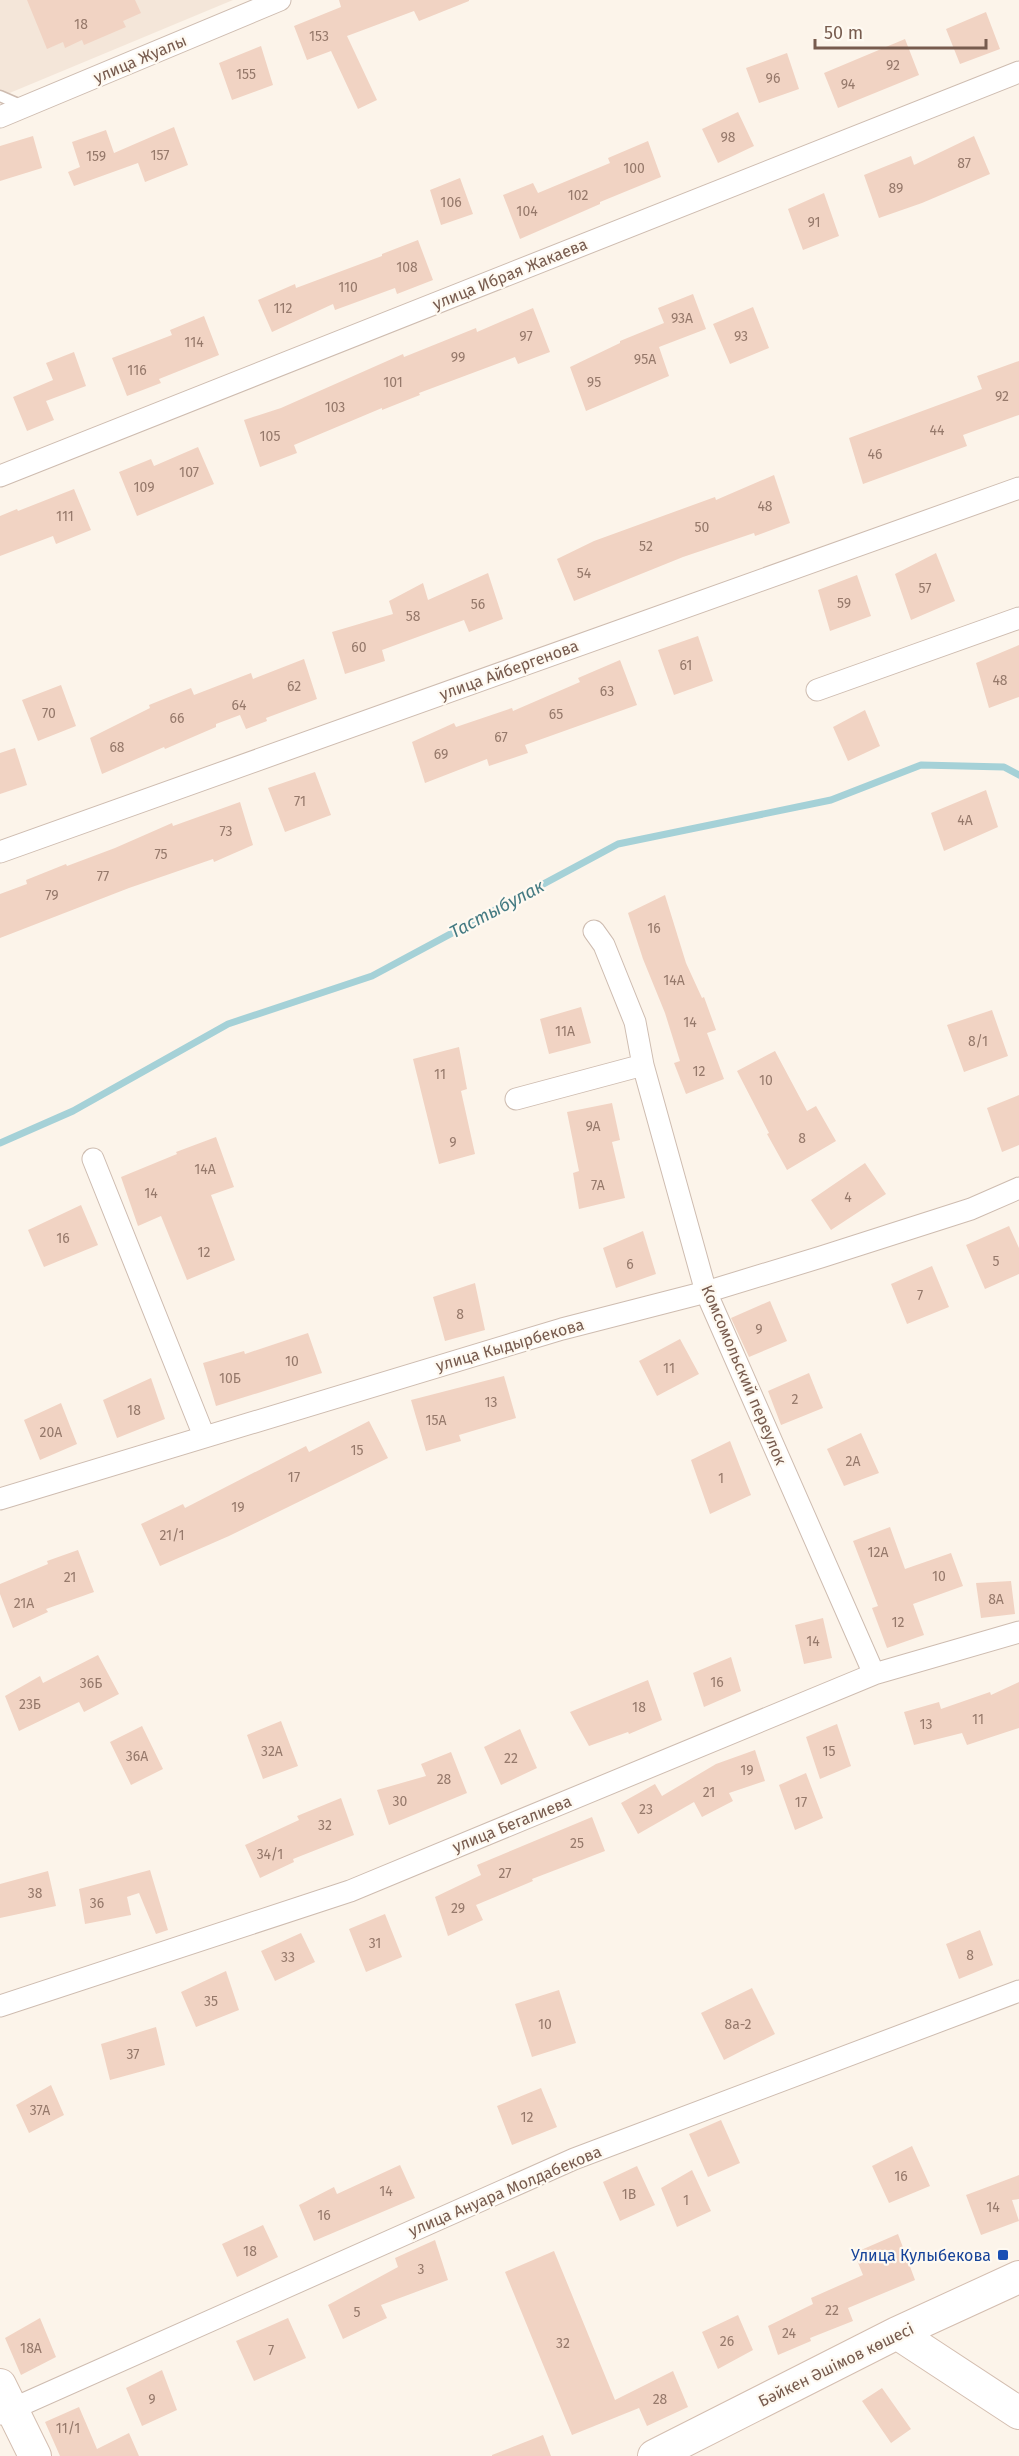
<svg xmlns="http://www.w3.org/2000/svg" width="1019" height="2456" viewBox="0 0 1019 2456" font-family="'Fira Sans',sans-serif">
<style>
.residential{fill:#f4e6d9}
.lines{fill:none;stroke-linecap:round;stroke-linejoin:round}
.stream{stroke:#a5d1d7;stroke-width:7}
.building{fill:#f1d3c3}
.lane-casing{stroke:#cebcb0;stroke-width:13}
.street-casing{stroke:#cebcb0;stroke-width:23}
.secondary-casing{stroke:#d4beb0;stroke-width:34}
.lane{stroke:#fff;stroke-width:10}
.street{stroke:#fff;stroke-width:21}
.secondary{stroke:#fff;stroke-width:32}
.transit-dot{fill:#1a4fb4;stroke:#fef9f1;stroke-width:2}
.labels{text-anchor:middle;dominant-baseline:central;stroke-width:4.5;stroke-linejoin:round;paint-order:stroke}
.number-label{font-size:14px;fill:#96796b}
.street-label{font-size:16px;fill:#775b4e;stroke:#fef9f1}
.transit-label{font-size:16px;fill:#164399;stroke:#fef9f1;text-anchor:end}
.water-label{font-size:18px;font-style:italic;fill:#447a82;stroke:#fef9f1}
</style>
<rect width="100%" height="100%" fill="#fcf4ea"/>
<path class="residential" d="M0 0H233L0 97Z"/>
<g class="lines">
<path class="stream" d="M0 1143 73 1111 228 1024 372 976 618 844 831 800 921 765 1004 767 1019 775"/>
</g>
<path class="building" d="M27 0H135L141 13 123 21 126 27 84 45 82 40 65 48 63 42 47 49Z
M339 0H469V1L419 21 414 11 347 36 377 100 358 109 331 51 307 60 294 26 341 7Z
M986 12 1000 49 960 64 946 29Z
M905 39 919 75 838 108 824 73Z
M261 46 273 85 232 100 219 63Z
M787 53 799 89 759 103 746 68Z
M738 112 754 146 718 163 702 129Z
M174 127 188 165 145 182 138 163 74 186 68 172 80 167 72 142 106 130 114 153Z
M33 136 42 168 0 181V146Z
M974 136 990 174 922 203 879 218 864 175 911 156 914 165Z
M648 141 661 177 600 202V204L520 239 503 195 533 183 538 193 610 163 608 158Z
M460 178 473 214 441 225 430 190Z
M824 193 839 236 803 250 788 209Z
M418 240 433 280 397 294 395 288 335 310 333 304 272 332 258 300 295 284 296 288 382 256V254Z
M693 294 706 329 659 347 669 376 586 411 570 367 620 343V341L664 323 658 308Z
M753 307 769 348 730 364 713 324Z
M533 308 550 352 518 364 515 357 419 393 420 395 382 410V408L294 445 297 453 260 467 244 420 281 408 403 354 404 357 476 328 477 332Z
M204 316 219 355 159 379 161 383 127 396 112 358 172 335 170 330Z
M74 352 86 386 46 401 54 420 27 431 13 397 53 380 46 363Z
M1019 361V415L963 435 967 446 863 484 849 438 982 389 977 376Z
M198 447 214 484 137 516 119 472 151 459 154 466Z
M774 475 790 523 755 536 754 533 683 557 574 601 557 559 594 541 715 497 716 500Z
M74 489 91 530 56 544 53 536 0 556V516L17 509 18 511Z
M936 553 955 601 911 620 895 574Z
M488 573 503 619 469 632 464 620 382 650 385 661 345 674 332 632 393 614 389 601 423 583 428 600Z
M857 575 871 616 830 631 818 590Z
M698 636 713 681 674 695 658 650Z
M1019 645V697L989 708 976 663Z
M304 659 317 699 266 718 267 721 246 729 240 715 216 724V727L165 749 164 747 102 774 90 738 150 708 149 705 191 688 194 695 251 673 253 679Z
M620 660 637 705 525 745 528 753 489 766 487 759 425 783 412 742 454 723 456 727 512 708 513 711 580 682 578 678Z
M61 685 76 726 38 741 22 700Z
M865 710 880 746 848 761 833 727Z
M15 748 27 785 0 794V753Z
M315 772 331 815 285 832 268 788Z
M986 790 998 827 944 851 931 813Z
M240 802 253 845 214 862 213 859 129 888 0 938V894L27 884 26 880 66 864 67 866 115 848 172 823 173 826Z
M665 895 686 963 702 998 704 997 716 1030 707 1033 724 1079 686 1094 674 1063 680 1061 665 1013 643 959 628 913Z
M581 1007 591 1043 549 1054 540 1019Z
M992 1010 1008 1056 964 1072 947 1025Z
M459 1047 467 1089 461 1091 475 1154 439 1164 413 1059Z
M775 1051 807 1111 816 1106 836 1141 787 1170 767 1134 769 1133 737 1071Z
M1019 1095V1145L1002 1152 987 1108Z
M612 1103 620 1140 612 1142 625 1198 579 1209 573 1173 579 1171 567 1112Z
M216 1137 234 1187 211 1195 235 1260 187 1280 161 1216 138 1226 121 1177 177 1154 176 1152Z
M865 1163 886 1194 831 1230 811 1200Z
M81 1205 98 1245 44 1267 28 1230Z
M1009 1226 1019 1248V1274L985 1289 966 1245Z
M643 1231 656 1274 616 1288 603 1248Z
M932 1266 949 1307 907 1324 891 1284Z
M475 1283 485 1330 445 1341 433 1297Z
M770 1301 787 1341 749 1357 731 1318Z
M308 1333 322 1373 216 1406 203 1363 244 1351 245 1354Z
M680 1339 699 1374 657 1396 639 1361Z
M809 1373 823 1408 781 1425 768 1391Z
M504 1376 516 1418 459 1435 461 1441 426 1451 411 1400Z
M151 1378 165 1419 117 1438 103 1400Z
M61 1403 77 1444 40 1460 24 1420Z
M369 1421 388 1458 229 1536 160 1566 141 1524 183 1504 185 1508 306 1446 309 1452Z
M861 1433 879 1473 844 1486 827 1449Z
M730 1441 751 1495 710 1514 691 1460Z
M890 1527 905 1569 951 1553 963 1586 913 1604 924 1635 887 1648 872 1608 878 1606 853 1541Z
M78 1550 94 1592 46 1609 48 1612 13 1628 0 1594V1584L48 1564 47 1561Z
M1011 1581 1015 1614 981 1618 976 1583Z
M823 1618 832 1658 804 1664 795 1625Z
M98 1655 119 1694 84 1712 79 1702 19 1731 5 1696 40 1676 43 1683Z
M731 1657 741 1691 704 1707 693 1673Z
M648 1680 662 1720 629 1734 628 1732 589 1746 570 1712Z
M1019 1682V1728L967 1745 962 1733 914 1745 904 1712 939 1702 941 1709 990 1692 991 1695Z
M281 1721 298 1766 263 1779 247 1735Z
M837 1724 851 1766 820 1779 806 1737Z
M142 1726 163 1769 131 1785 110 1742Z
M520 1729 537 1768 501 1785 484 1747Z
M755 1750 765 1781 729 1793 733 1801 702 1817 694 1802 638 1834 621 1803 655 1784 662 1796 716 1764Z
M451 1752 467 1793 389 1825 377 1790 426 1776 421 1764Z
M806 1773 823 1818 795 1830 779 1785Z
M341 1798 354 1835 293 1859 294 1862 260 1878 245 1845 299 1820 297 1816Z
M592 1817 605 1851 532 1879 533 1881 476 1905 483 1920 448 1936 435 1897 481 1875 477 1865Z
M150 1870 168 1930 156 1934 139 1893 127 1897 131 1915 85 1924 79 1889Z
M48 1871 56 1906 0 1918V1884Z
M385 1914 402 1957 366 1972 349 1929Z
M980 1930 993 1965 959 1979 946 1944Z
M301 1933 315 1962 275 1981 261 1951Z
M226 1971 239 2010 196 2027 181 1992Z
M752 1988 775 2034 724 2060 701 2013Z
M559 1990 576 2043 532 2057 515 2004Z
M156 2027 165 2065 110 2080 101 2044Z
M51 2085 64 2115 29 2133 16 2105Z
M541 2088 557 2127 512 2145 497 2106Z
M721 2120 740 2163 708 2177 689 2134Z
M912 2146 930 2186 889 2203 872 2166Z
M400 2165 415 2198 314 2241 299 2205 334 2187 337 2194Z
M637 2166 655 2205 620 2221 603 2182Z
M692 2170 711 2211 677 2227 661 2188Z
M1019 2175V2199L1012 2200 1019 2221 981 2235 966 2195Z
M263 2225 278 2257 237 2277 222 2244Z
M898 2234 915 2280 848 2308 853 2321 810 2338 811 2341 778 2355 768 2326 813 2304 811 2298 863 2275 854 2253Z
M435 2240 448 2280 381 2305 387 2318 343 2339 328 2305 398 2267 395 2258Z
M554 2251 615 2400 673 2371 688 2407 647 2426 639 2408 572 2435 505 2272Z
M738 2315 753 2350 718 2369 702 2332Z
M40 2318 56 2357 21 2375 5 2338Z
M288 2318 306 2358 254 2381 236 2341Z
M162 2370 177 2410 142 2426 126 2388Z
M882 2388 911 2429 891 2443 862 2401Z
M79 2407 97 2449 129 2433 139 2456H60L45 2422Z
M543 2435 551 2456H492V2455Z"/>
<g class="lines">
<defs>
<path id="lane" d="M0 96 23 106"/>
<path id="street" d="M0 117 280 0
M0 476 1019 72
M817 690 1019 618
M0 852 1019 488
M594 931 604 945 635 1022 643 1065 706 1292 874 1674
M516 1099 643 1065
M93 1159 204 1436
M0 1499 562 1329 706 1292 821 1257 971 1209 1019 1188
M0 2006 350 1891 874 1674 1019 1632
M1 2414 574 2159 1019 1991"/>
<path id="secondary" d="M897 2333 1019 2413
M0 2385 35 2456
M654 2456 897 2333 1019 2277"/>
</defs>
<use href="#lane" class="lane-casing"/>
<use href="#street" class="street-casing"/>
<use href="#secondary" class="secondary-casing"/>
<use href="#lane" class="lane"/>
<use href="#street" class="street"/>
<use href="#secondary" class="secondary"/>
</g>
<rect class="transit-dot" x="997" y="2249" width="12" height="12" rx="3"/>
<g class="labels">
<g class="number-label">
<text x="81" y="24">18</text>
<text x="319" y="36">153</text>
<text x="893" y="65">92</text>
<text x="246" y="74">155</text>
<text x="773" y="78">96</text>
<text x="848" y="84">94</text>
<text x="728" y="137">98</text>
<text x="160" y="155">157</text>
<text x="96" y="156">159</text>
<text x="964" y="163">87</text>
<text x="634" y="168">100</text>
<text x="896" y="188">89</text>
<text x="578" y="195">102</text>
<text x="451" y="202">106</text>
<text x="527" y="211">104</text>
<text x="814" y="222">91</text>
<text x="407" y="267">108</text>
<text x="348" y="287">110</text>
<text x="283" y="308">112</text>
<text x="682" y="318">93А</text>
<text x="526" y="336">97</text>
<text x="741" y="336">93</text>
<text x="194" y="342">114</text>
<text x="458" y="357">99</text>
<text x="645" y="359">95А</text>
<text x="137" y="370">116</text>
<text x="393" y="382">101</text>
<text x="594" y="382">95</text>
<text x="1002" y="396">92</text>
<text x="335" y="407">103</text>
<text x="937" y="430">44</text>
<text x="270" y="436">105</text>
<text x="875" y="454">46</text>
<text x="189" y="472">107</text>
<text x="144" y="487">109</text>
<text x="765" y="506">48</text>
<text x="65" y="516">111</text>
<text x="702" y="527">50</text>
<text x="646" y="546">52</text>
<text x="584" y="573">54</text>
<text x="925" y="588">57</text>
<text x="844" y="603">59</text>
<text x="478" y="604">56</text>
<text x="413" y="616">58</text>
<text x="359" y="647">60</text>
<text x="686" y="665">61</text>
<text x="1000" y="680">48</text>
<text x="294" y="686">62</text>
<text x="607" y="691">63</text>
<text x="239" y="705">64</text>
<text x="49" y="713">70</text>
<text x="556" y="714">65</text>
<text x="177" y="718">66</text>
<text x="501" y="737">67</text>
<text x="117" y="747">68</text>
<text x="441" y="754">69</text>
<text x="300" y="801">71</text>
<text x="965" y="820">4А</text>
<text x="226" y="831">73</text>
<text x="161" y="854">75</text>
<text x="103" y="876">77</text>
<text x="52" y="895">79</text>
<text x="654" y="928">16</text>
<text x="674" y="980">14А</text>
<text x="690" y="1022">14</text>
<text x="565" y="1031">11А</text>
<text x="978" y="1041">8/1</text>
<text x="699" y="1071">12</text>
<text x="440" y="1074">11</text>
<text x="766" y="1080">10</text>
<text x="593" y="1126">9А</text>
<text x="802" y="1138">8</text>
<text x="453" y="1142">9</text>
<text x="205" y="1169">14А</text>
<text x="598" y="1185">7А</text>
<text x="151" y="1193">14</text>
<text x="848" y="1197">4</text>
<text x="63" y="1238">16</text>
<text x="204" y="1252">12</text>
<text x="996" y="1261">5</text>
<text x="630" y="1264">6</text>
<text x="920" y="1295">7</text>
<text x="460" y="1314">8</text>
<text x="759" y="1329">9</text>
<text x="292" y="1361">10</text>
<text x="669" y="1368">11</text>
<text x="230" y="1378">10Б</text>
<text x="795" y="1399">2</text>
<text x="491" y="1402">13</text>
<text x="134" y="1410">18</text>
<text x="436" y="1420">15А</text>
<text x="51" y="1432">20А</text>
<text x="357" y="1450">15</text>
<text x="853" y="1461">2А</text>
<text x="294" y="1477">17</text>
<text x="721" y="1478">1</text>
<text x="238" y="1507">19</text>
<text x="172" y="1535">21/1</text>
<text x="878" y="1552">12А</text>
<text x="939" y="1576">10</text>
<text x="70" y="1577">21</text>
<text x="996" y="1599">8А</text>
<text x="24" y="1603">21А</text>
<text x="898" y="1622">12</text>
<text x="813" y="1641">14</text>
<text x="717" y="1682">16</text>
<text x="91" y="1683">36Б</text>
<text x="30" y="1704">23Б</text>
<text x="639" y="1707">18</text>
<text x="978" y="1719">11</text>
<text x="926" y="1724">13</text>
<text x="272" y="1751">32А</text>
<text x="829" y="1751">15</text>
<text x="137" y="1756">36А</text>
<text x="511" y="1758">22</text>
<text x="747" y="1770">19</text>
<text x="444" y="1779">28</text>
<text x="709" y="1792">21</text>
<text x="400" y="1801">30</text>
<text x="801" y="1802">17</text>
<text x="646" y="1809">23</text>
<text x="325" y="1825">32</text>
<text x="577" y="1843">25</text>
<text x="270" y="1854">34/1</text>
<text x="505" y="1873">27</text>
<text x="35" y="1893">38</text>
<text x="97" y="1903">36</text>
<text x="458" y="1908">29</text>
<text x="375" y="1943">31</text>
<text x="970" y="1955">8</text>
<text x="288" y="1957">33</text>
<text x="211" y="2001">35</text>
<text x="545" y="2024">10</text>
<text x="738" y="2024">8а-2</text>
<text x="133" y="2054">37</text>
<text x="40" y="2110">37А</text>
<text x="527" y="2117">12</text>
<text x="901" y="2176">16</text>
<text x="386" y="2191">14</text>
<text x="629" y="2194">1В</text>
<text x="686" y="2200">1</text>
<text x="993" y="2207">14</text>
<text x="324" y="2215">16</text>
<text x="250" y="2251">18</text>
<text x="421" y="2269">3</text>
<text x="832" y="2310">22</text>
<text x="357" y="2312">5</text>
<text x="789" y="2333">24</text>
<text x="727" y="2341">26</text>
<text x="563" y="2343">32</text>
<text x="31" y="2348">18А</text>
<text x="271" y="2350">7</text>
<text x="152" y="2399">9</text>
<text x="660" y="2399">28</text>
<text x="68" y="2428">11/1</text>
</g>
<g class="street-label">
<text transform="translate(140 59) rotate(-23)">улица Жуалы</text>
<text transform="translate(510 274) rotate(-22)">улица Ибрая Жакаева</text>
<text transform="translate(509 670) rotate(-20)">улица Айбергенова</text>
<text transform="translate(510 1345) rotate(-16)">улица Кыдырбекова</text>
<text transform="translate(744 1375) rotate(67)">Комсомольский переулок</text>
<text transform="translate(512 1824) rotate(-22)">улица Бегалиева</text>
<text transform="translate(505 2191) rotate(-23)">улица Ануара Молдабекова</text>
<text transform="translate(836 2365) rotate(-26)">Бәйкен Әшімов көшесі</text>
</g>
<g class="transit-label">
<text x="991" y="2255">Улица Кулыбекова</text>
</g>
<g class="water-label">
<text transform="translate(497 909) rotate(-28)">Тастыбулак</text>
</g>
</g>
<path d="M815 39v9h171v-9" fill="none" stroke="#775b4e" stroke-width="3"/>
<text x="824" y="39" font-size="18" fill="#775b4e" stroke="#fef9f1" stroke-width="4.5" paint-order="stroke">50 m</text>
</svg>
